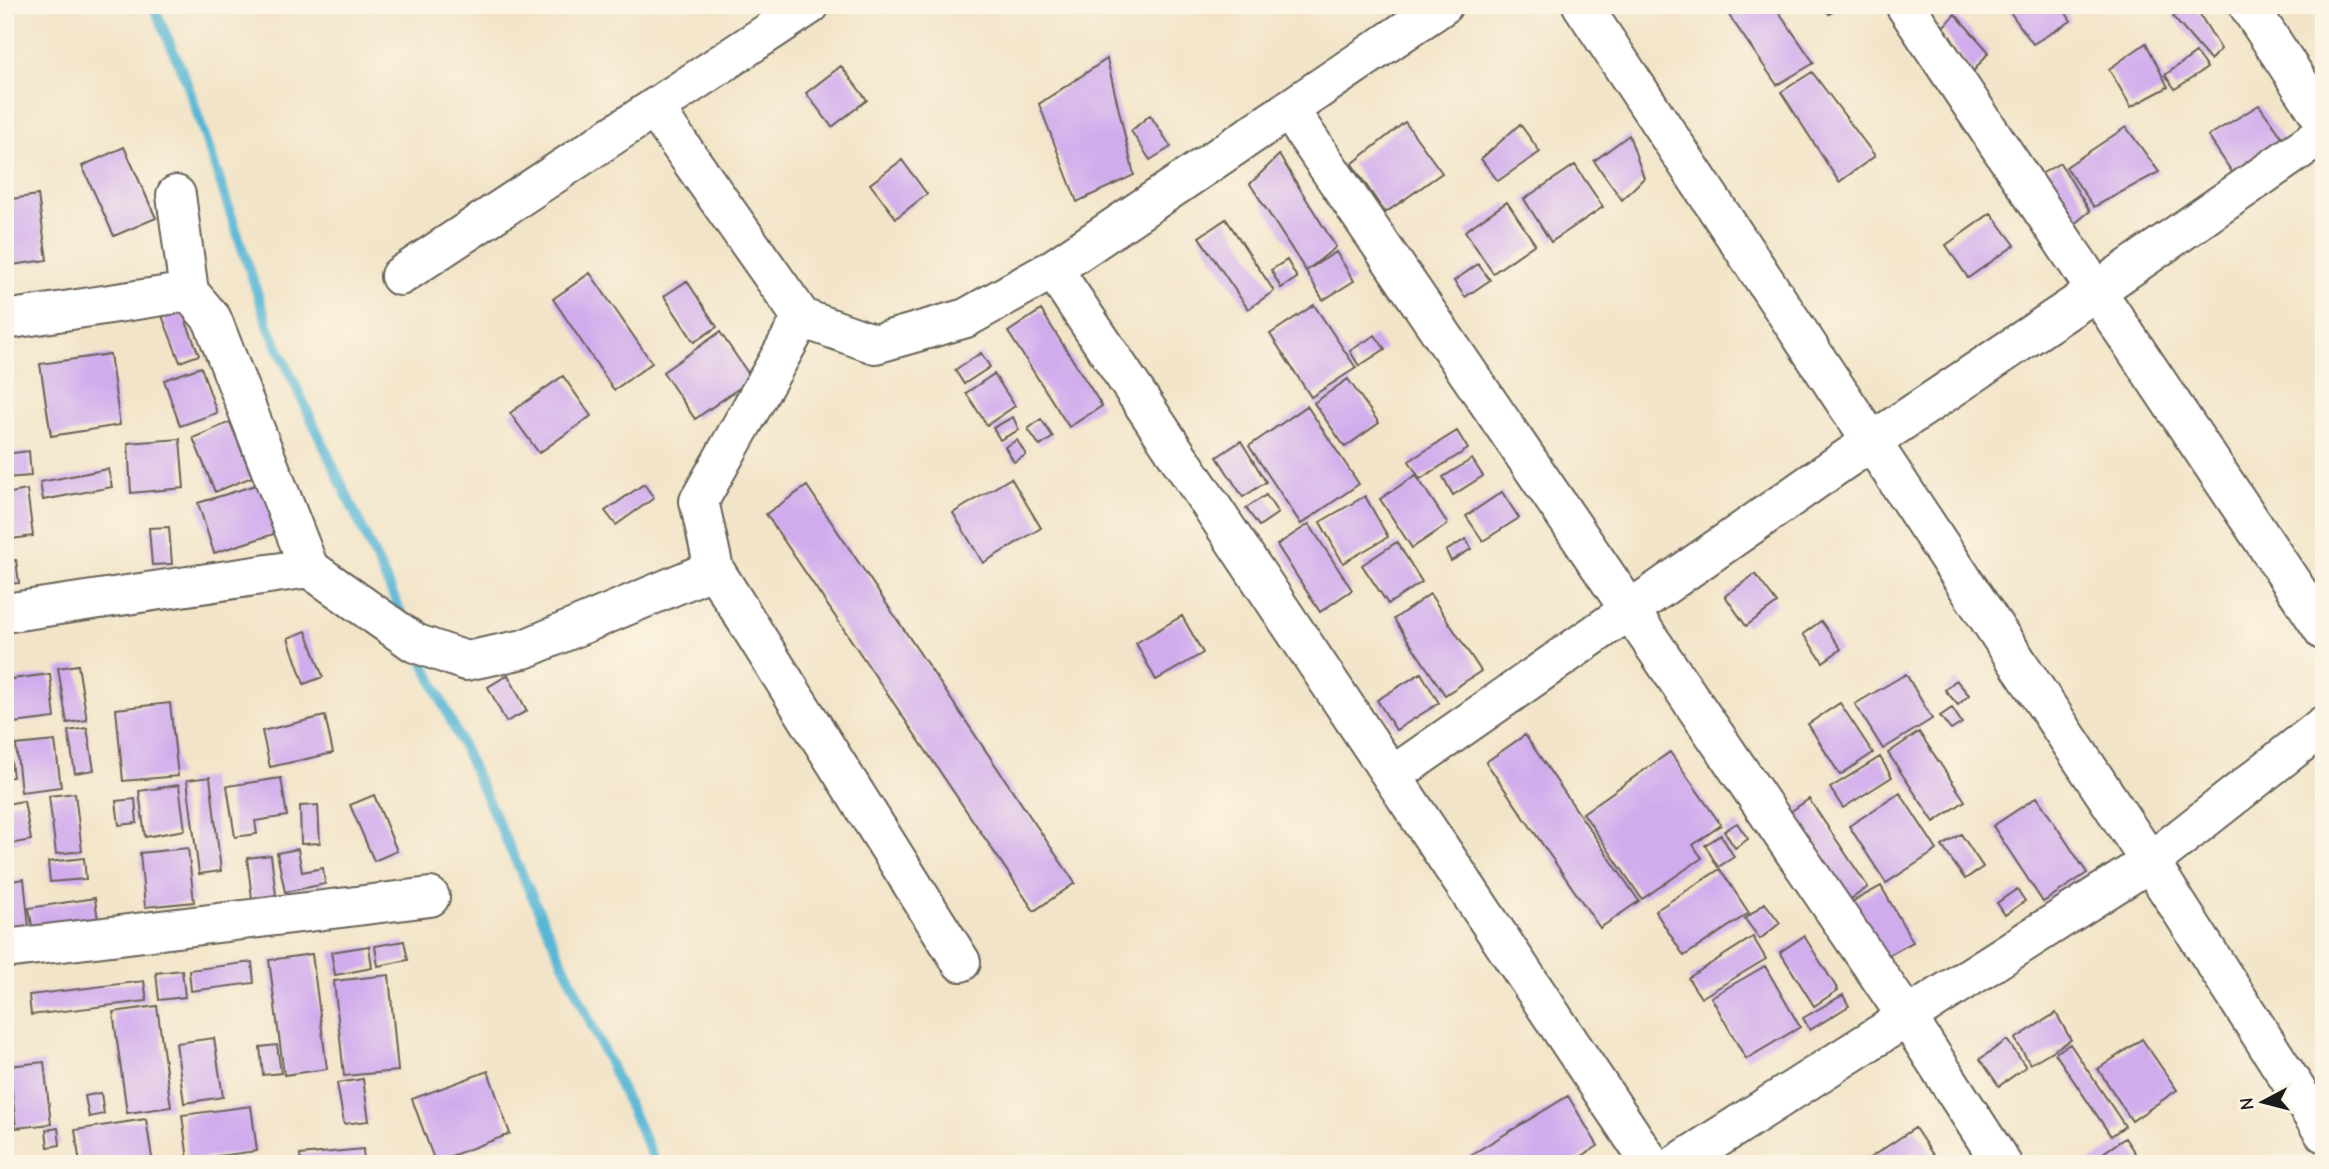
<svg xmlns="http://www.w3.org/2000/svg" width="2329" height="1169" viewBox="0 0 2329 1169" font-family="'Comic Neue',sans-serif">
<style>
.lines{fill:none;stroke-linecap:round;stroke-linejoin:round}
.stream{stroke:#58b7d6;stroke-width:10}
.building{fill:#d0aced}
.minor-casing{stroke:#676258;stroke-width:42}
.minor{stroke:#fff;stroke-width:38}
</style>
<rect width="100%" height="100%" fill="#fcf5e5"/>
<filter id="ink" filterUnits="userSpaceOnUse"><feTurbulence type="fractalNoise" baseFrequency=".0143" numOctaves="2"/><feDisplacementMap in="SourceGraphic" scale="14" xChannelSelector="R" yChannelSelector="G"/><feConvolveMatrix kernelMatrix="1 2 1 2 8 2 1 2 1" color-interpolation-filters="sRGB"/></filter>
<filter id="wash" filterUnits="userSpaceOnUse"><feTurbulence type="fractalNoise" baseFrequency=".00686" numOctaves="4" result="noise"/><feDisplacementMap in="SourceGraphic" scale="28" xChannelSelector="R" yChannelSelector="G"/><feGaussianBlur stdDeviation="1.57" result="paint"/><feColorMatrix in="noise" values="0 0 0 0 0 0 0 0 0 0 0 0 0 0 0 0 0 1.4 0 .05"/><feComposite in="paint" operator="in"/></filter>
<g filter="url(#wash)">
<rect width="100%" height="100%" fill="#f2e4c8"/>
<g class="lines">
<path class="stream" d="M153 5 186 80 269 328 405 621
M420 654 656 1164"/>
</g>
<g id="blocks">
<path class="building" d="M1722 5H1774L1814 63 1777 85Z
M1824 5H1842L1829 14Z
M2005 5H2061L2071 21 2033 44Z
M2189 5H2194L2221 49 2210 60 2173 17Z
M1955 14 1989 52 1972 73 1942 28Z
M2146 43 2168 87 2131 107 2109 69Z
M2196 53 2207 68 2175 89 2165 75Z
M1107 59 1134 175 1077 202 1039 104Z
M841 66 867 100 832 127 806 93Z
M1812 72 1875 156 1839 182 1781 92Z
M2259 105 2287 144 2234 175 2208 136Z
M1150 115 1171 147 1150 160 1131 131Z
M1405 122 1442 173 1385 213 1352 164Z
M1520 124 1540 152 1498 181 1481 159Z
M2126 127 2159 172 2094 207 2066 167Z
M1629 135 1644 178 1622 200 1594 161Z
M124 147 156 218 114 236 82 166Z
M1279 155 1336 247 1306 271 1250 184Z
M902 160 927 194 896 218 870 184Z
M2060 163 2090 211 2073 225 2041 174Z
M1575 165 1603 207 1551 242 1524 199Z
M38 195 47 260 5 266V200Z
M1507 202 1535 244 1493 273 1465 231Z
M1991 213 2015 245 1968 278 1946 245Z
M1226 219 1274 291 1248 309 1199 237Z
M1336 252 1354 281 1323 300 1306 271Z
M1287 260 1297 278 1281 288 1271 270Z
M1478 264 1490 280 1465 297 1454 281Z
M590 273 652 363 614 390 553 299Z
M687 281 717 327 694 342 664 296Z
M178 301 199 355 180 362 159 308Z
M1314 305 1356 368 1311 397 1270 334Z
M1041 310 1102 406 1069 427 1008 332Z
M720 332 752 379 695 419 663 372Z
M1375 335 1385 349 1359 366 1350 351Z
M981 353 990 367 964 384 955 370Z
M110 354 120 425 51 436 40 364Z
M201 367 217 413 180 426 164 380Z
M994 374 1015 406 987 425 966 393Z
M563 376 591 416 539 453 510 413Z
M1348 379 1379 423 1345 447 1314 403Z
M1307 406 1359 484 1301 524 1249 446Z
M1013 417 1019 430 1000 440 993 428Z
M1041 419 1053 437 1040 446 1028 429Z
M230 422 252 477 215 492 193 438Z
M1457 431 1468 449 1420 479 1409 461Z
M180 439 184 488 131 493 128 443Z
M1017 440 1026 455 1014 462 1005 447Z
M1241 441 1266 482 1243 497 1217 457Z
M29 451 31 476 5 478V454Z
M1472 459 1483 476 1453 495 1443 477Z
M108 469 112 487 43 500 40 482Z
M1416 475 1448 524 1412 548 1380 499Z
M1011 478 1041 528 983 563 953 513Z
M262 483 277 533 214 553 198 503Z
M644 484 654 498 616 525 605 511Z
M807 486 1075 883 1034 911 766 514Z
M27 490 33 536 5 540V494Z
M1502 492 1519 518 1483 541 1466 516Z
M1266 495 1278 513 1259 526 1246 508Z
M1365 496 1388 537 1343 563 1320 522Z
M1309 524 1352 590 1320 612 1277 545Z
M169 527 172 564 152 565 149 528Z
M1466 539 1471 549 1451 561 1446 551Z
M1397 542 1422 582 1388 604 1362 565Z
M16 560 19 583 5 584V561Z
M1755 574 1777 603 1746 626 1725 596Z
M1430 594 1481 671 1445 695 1394 619Z
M1182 616 1203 653 1156 680 1136 643Z
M1821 621 1841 649 1823 662 1803 634Z
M306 631 323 677 304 684 288 638Z
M78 665 87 720 67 723 58 668Z
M1421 673 1439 703 1396 730 1377 700Z
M50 674 55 718 5 724V680Z
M1906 674 1932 719 1883 749 1855 704Z
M508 675 527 711 506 722 488 687Z
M1956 680 1969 695 1958 705 1945 690Z
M170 703 178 776 123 781 116 709Z
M1840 703 1873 753 1840 775 1808 724Z
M1952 708 1962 723 1951 730 1940 716Z
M325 716 333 753 270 767 262 731Z
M87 728 94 770 75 773 68 731Z
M1919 732 1965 801 1934 822 1888 753Z
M1525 735 1639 901 1600 928 1486 762Z
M55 741 61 787 21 792 16 745Z
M5 743H9L13 777 5 778Z
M1670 752 1721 825 1693 845 1702 858 1642 899 1583 813Z
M1880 757 1892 777 1843 808 1830 788Z
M210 777 221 871 199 874 187 780Z
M281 778 287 816 255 821 257 834 235 837 227 786Z
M179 785 185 830 145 837 139 791Z
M75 793 82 851 56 854 49 796Z
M1900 793 1937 850 1886 883 1849 826Z
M374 795 397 851 374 861 350 805Z
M2037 797 2087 873 2043 902 1993 826Z
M135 799 137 823 119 825 116 801Z
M1809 799 1868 887 1848 901 1790 812Z
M24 801 31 840 5 845V804Z
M318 805 320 843 301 844 300 806Z
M1737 823 1748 839 1735 848 1724 831Z
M1961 834 1983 867 1965 879 1942 846Z
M1721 835 1734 857 1718 867 1705 845Z
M188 848 194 902 145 907 140 853Z
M298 849 302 872 323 868 325 884 285 892 277 853Z
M271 855 276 895 252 898 247 858Z
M84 858 86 879 50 882 48 862Z
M1720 869 1749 913 1684 956 1655 911Z
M24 879 30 937 5 939V882Z
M1881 886 1913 942 1882 959 1850 903Z
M2017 889 2025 901 2005 915 1997 903Z
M95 898 98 921 33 931 29 908Z
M1765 903 1780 923 1760 939 1745 919Z
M1804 936 1838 990 1814 1006 1780 952Z
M1753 937 1766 959 1701 998 1688 978Z
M404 941 408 960 378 966 375 946Z
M369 946 372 968 335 975 331 952Z
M312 954 327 1069 284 1075 269 960Z
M252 962 254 983 191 991 189 970Z
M1765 966 1800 1027 1746 1059 1711 997Z
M182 970 185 997 159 1000 156 973Z
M389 975 398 1071 344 1076 334 981Z
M144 981 147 1001 31 1015 29 995Z
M1843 995 1849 1006 1810 1030 1803 1018Z
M157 1006 171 1107 127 1113 113 1012Z
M2056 1013 2071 1040 2030 1064 2015 1039Z
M214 1038 223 1097 184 1103 176 1043Z
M2142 1039 2177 1090 2132 1121 2098 1069Z
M2007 1040 2026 1067 1999 1086 1980 1059Z
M2070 1044 2125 1126 2111 1136 2055 1053Z
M277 1045 281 1073 263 1075 260 1047Z
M44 1062 51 1124 16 1128 9 1066Z
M488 1071 510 1134 435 1162 412 1099Z
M363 1079 369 1121 344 1124 337 1083Z
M101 1093 104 1114 89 1117 85 1096Z
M1568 1096 1598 1146 1569 1164H1456Z
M251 1106 257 1151 188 1160 182 1115Z
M146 1119 153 1164H80L75 1130Z
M58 1128 60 1145 48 1147 46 1130Z
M1915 1128 1939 1164H1871L1868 1159Z
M2125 1138 2142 1164H2087Z
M363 1149 364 1164H301L300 1155Z"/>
</g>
</g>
<g filter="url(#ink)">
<use href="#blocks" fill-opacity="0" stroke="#676258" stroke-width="2"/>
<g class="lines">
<defs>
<path id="minor" d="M1582 5 2150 862 2324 1133
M1905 5 2324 631
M2248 5 2324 121
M654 108 802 318 875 344 966 318 1053 269 1651 1164
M1289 110 1907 1017 2002 1164
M176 195 189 292 212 319 309 568 415 643 466 661 524 649 714 569
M1053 269 1443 5
M400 276 810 5
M802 318 699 501 714 569 961 962
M5 320 189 292
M5 613 309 568
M1392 776 1840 463 2096 291 2324 133
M5 949 430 897
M1677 1164 2150 862 2324 725"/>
</defs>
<use href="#minor" class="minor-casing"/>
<use href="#minor" class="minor"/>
</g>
</g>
<rect width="2329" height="1169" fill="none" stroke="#fcf5e5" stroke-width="28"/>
<g transform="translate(2263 1102) rotate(263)" stroke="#fcf5e5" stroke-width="5" paint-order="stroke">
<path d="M0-5L12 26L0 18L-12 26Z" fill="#1c1c1c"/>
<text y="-10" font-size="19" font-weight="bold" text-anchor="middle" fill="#1c1c1c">N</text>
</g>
</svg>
